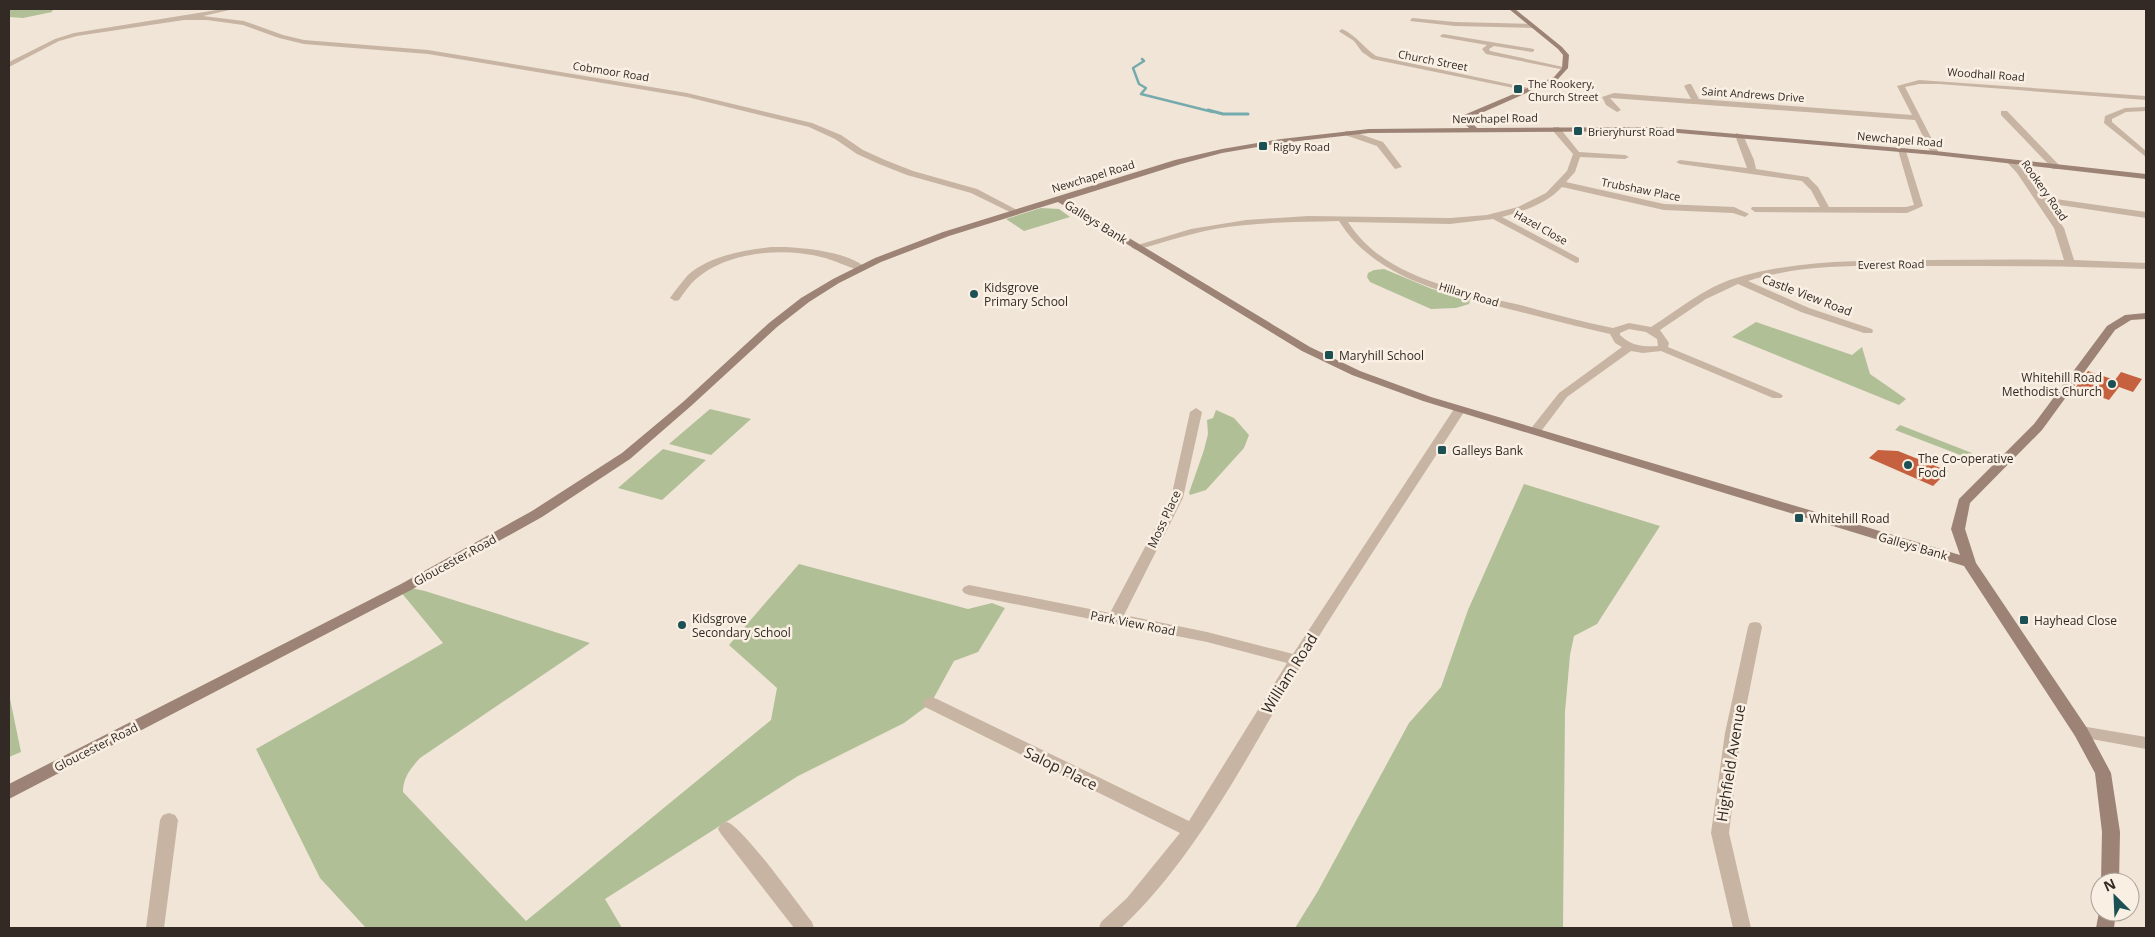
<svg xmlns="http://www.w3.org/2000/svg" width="2155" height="937" viewBox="0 0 2155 937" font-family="'Open Sans',sans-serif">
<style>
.green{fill:#b1bf97}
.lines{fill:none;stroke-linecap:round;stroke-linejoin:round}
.stream-far1{stroke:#76abad;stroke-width:2.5}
.stream{stroke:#76abad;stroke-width:3}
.building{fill:#c66140}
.street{fill:#c8b4a3;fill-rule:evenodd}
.secondary{fill:#9c8375;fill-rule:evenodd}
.poi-dot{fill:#1b5054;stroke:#f9efe3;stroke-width:2}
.labels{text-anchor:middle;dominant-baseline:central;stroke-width:5;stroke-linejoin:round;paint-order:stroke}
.far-street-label{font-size:11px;fill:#332a25;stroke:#f9efe3}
.far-poi-label{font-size:11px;fill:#332a25;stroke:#f9efe3;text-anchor:start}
.street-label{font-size:12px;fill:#332a25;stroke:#f9efe3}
.poi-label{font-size:12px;fill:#332a25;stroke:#f9efe3;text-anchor:start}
.near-street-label{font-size:15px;fill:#332a25;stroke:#f9efe3}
</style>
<rect width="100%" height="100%" fill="#f0e5d7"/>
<path class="green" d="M9 9H53L52 12 23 18 9 17Z
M1041 208 1059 209 1070 217 1024 231 1006 219Z
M1384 269 1432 289 1467 297 1470 300 1469 304 1456 308 1431 309 1370 282 1367 277 1368 273 1374 270Z
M1756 322 1852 355 1862 347 1870 374 1906 399 1899 405 1732 337Z
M710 409 751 419 711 455 669 444Z
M1216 410 1234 418 1249 435 1244 448 1206 490 1190 495 1189 493 1204 450 1208 434 1207 420 1213 418Z
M1900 425 1972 453 1968 458 1895 430Z
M663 449 706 460 662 500 618 488Z
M1524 484 1660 526 1597 624 1574 636 1570 655 1565 712 1563 928H1295L1318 891 1409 723 1441 687 1468 610Z
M799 564 968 609 992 603 1005 608 978 652 954 661 931 703 904 723 798 776 605 899 622 928H366L320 878 256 749 443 643 400 591 406 587 425 591 590 643 420 758C410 769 403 778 403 792L526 921 771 720 777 688 729 645Z
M9 694 21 752 9 757Z"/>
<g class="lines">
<path class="stream-far1" d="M1142 59 1144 61 1133 68 1139 84 1146 88 1141 94 1213 112"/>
<path class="stream" d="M1208 110 1223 114H1248"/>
</g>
<path class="building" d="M2088 371 2115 380 2121 372 2142 379 2133 392 2119 387 2109 400 2075 388Z
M1878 450 1898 451 1948 471 1933 486 1869 458Z"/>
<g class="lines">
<path class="street" d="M223 9H234L203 16 244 21 283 35 304 40 428 50 687 93 812 123 841 135 863 150 885 160 913 171 977 189 1021 212 1017 215 1014 214 971 193 907 175 879 164 857 154 835 139 809 127 687 97 428 54 304 44 279 38 243 25 207 20H184L77 36 59 41 9 67V62L55 39 74 33Z
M1412 18 1455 22 1532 24 1535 26 1532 28 1455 26 1410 21Z
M1342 29C1356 35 1364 48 1376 56L1533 89 1529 91 1372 59 1362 52 1354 41 1340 32 1339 31Z
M1443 34 1534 49V51L1532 52 1494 46 1489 49 1490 51 1568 68 1565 70 1486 54 1482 49 1487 45 1441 37 1440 36Z
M1919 80 2146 96V100L1939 84H1919L1905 87 1939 153 1935 155 1931 153 1915 120 1610 98 1621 110 1617 112 1606 105 1602 97 1614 93 1691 99 1684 86 1688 84H1691L1699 99 1912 115 1897 86Z
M2146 107V111L2126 112 2112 119V122L2146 151V157L2104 123 2105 116 2125 108Z
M2001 111H2007L2059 165V169H2053L2001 115Z
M1553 127H1559L1579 152 1625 155 1629 157 1625 159 1580 157 1575 172 1566 182 1664 204 1734 207 1749 214 1745 217 1733 213 1664 210 1562 187C1546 204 1524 211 1502 217L1579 258V262L1576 263 1493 219 1450 224 1348 222C1384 279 1463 291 1524 306 1553 314 1583 322 1613 328L1629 323 1651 327C1678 310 1705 287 1736 278 1799 259 1863 261 1928 260 1973 260 2019 259 2064 260L2054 228 2017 173 2006 161 2010 159 2023 169 2042 197 2146 212V218L2046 203 2064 228 2074 260 2146 263V269C2073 266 1999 266 1925 266 1866 266 1805 263 1748 281L1809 308 1872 329 1873 331 1872 333H1864L1801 312 1738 284 1706 299 1660 330 1669 343 1668 347 1781 394 1783 396 1781 398H1773L1661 351 1643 353 1631 351 1567 397 1539 434 1535 435 1529 431 1559 393 1622 347 1615 343 1610 334C1579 327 1548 319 1517 311 1454 295 1376 281 1339 221 1298 222 1256 222 1215 229 1188 234 1162 243 1136 250L1131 247 1191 229 1246 220 1308 216 1450 218 1487 215 1518 207 1546 193 1567 171 1573 154 1553 131ZM1629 329 1646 332 1657 339 1658 346C1643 347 1631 346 1620 335V333Z
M1345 131H1351L1383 142 1402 167 1395 169 1377 146 1345 135Z
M1736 133 1743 135 1754 160 1756 169 1808 177 1818 187 1829 207H1906L1914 205 1898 150 1905 148 1923 206 1907 213 1755 212 1751 209 1752 207H1820L1811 190 1802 181 1680 164 1676 162 1680 160 1747 168 1735 135Z
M772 247C796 246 848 251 866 268L861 271C847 267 835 260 821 257 783 247 726 252 696 279 689 285 684 293 679 300L675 301 670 298C675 291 681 283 687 276 708 256 744 250 772 247Z
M1460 406 1466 409C1411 495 1353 580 1300 667 1248 755 1196 858 1121 928H1099L1101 922 1127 898 1180 833 925 707 923 703 925 699 931 697 937 699 1189 821 1287 663 1207 642 969 595 964 593 962 590 964 587 969 585 1110 613 1171 498 1190 412 1196 408 1202 412 1183 498 1124 615 1207 632 1293 654 1454 409Z
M1755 622 1760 623 1762 627 1741 733 1729 833 1751 928H1733L1711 833 1725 733 1748 627 1750 623Z
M2081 726 2146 737V749L2075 736 2073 732 2075 728Z
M169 813 175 815 178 820 164 928H146L160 820 163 815Z
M727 822C744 828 797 903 812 922L814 928H794L721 834 718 829 721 824Z"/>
<path class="secondary" d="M1509 9H1515L1562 47 1569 55 1568 68 1558 79 1470 118V121L1477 128 1655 127 1935 151 2146 174V179L1935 155 1655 131 1369 133 1281 143 1222 153 1181 164 1066 200 1310 347 1360 371 1431 397 1960 555 1951 529 1959 499 2034 424 2107 326 2125 315 2146 313V319L2131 320 2115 330 2042 430 1970 503 1965 529 1976 563 2087 728 2111 773 2120 832 2119 882H2101L2102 832 2095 773 2075 736 1964 566 1423 401 1352 375 1302 351 1058 202 949 236 881 262 839 283 809 302 777 327 691 406 630 459 542 517 411 590 9 799V784L401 584 532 511 622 453 683 402 769 323 801 298 833 279 875 258 943 232 1175 160 1222 149 1281 139 1369 129 1469 128 1462 121 1464 115 1554 77 1562 68 1563 55 1558 49Z
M2100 907V912H2116L2114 928H2096Z"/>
</g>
<g class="poi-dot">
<rect x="1513" y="84" width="10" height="10" rx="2.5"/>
<rect x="1573" y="126" width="10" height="10" rx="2.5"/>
<rect x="1258" y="141" width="10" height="10" rx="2.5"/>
<circle cx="974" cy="294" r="5"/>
<rect x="1324" y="350" width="10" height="10" rx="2.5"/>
<circle cx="2112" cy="384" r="5"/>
<rect x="1437" y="445" width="10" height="10" rx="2.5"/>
<circle cx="1908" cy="465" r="5"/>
<rect x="1794" y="513" width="10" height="10" rx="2.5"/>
<rect x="2019" y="615" width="10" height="10" rx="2.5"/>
<circle cx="682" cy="625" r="5"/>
</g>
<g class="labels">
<g class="far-street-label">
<text transform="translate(1433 60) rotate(11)">Church Street</text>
<text transform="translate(611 71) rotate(9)">Cobmoor Road</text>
<text transform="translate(1986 74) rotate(4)">Woodhall Road</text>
<text transform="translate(1753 94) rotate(4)">Saint Andrews Drive</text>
<text transform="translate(1495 118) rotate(-1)">Newchapel Road</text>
<text transform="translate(1900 139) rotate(5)">Newchapel Road</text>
<text transform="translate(1093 176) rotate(-17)">Newchapel Road</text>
<text transform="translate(1641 189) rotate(11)">Trubshaw Place</text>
<text transform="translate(2045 190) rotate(55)">Rookery Road</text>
<text transform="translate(1541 227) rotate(29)">Hazel Close</text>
<text transform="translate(1891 264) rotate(-1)">Everest Road</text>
<text transform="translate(1469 294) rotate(16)">Hillary Road</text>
</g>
<g class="far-poi-label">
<text x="1528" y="83">The Rookery,<tspan x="1528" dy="13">Church Street</tspan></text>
<text x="1588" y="131">Brieryhurst Road</text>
<text x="1273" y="146">Rigby Road</text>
</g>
<g class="street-label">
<text transform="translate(1096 222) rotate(32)">Galleys Bank</text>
<text transform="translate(1807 295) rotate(21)">Castle View Road</text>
<text transform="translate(1164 519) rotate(-65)">Moss Place</text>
<text transform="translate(1913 546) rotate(16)">Galleys Bank</text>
<text transform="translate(455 560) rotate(-29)">Gloucester Road</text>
<text transform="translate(1133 623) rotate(11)">Park View Road</text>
<text transform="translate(96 747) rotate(-27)">Gloucester Road</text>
</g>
<g class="poi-label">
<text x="984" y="287">Kidsgrove<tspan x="984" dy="14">Primary School</tspan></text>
<text x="1339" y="355">Maryhill School</text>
<text x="2102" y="377" text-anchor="end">Whitehill Road<tspan x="2102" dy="14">Methodist Church</tspan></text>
<text x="1452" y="450">Galleys Bank</text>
<text x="1918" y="458">The Co-operative<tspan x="1918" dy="14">Food</tspan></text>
<text x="1809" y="518">Whitehill Road</text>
<text x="692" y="618">Kidsgrove<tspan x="692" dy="14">Secondary School</tspan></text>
<text x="2034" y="620">Hayhead Close</text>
</g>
<g class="near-street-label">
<text transform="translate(1289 673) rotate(-58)">William Road</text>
<text transform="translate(1730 763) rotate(-81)">Highfield Avenue</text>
<text transform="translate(1061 768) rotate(26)">Salop Place</text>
</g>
</g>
<rect width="2155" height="937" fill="none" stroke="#332a25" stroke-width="20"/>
<g transform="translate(2115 897) rotate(336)"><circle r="24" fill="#f9efe3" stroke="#aaa097"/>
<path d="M0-4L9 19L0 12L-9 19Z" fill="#1b5054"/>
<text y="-8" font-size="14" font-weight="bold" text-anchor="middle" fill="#332a25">N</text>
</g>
</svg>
